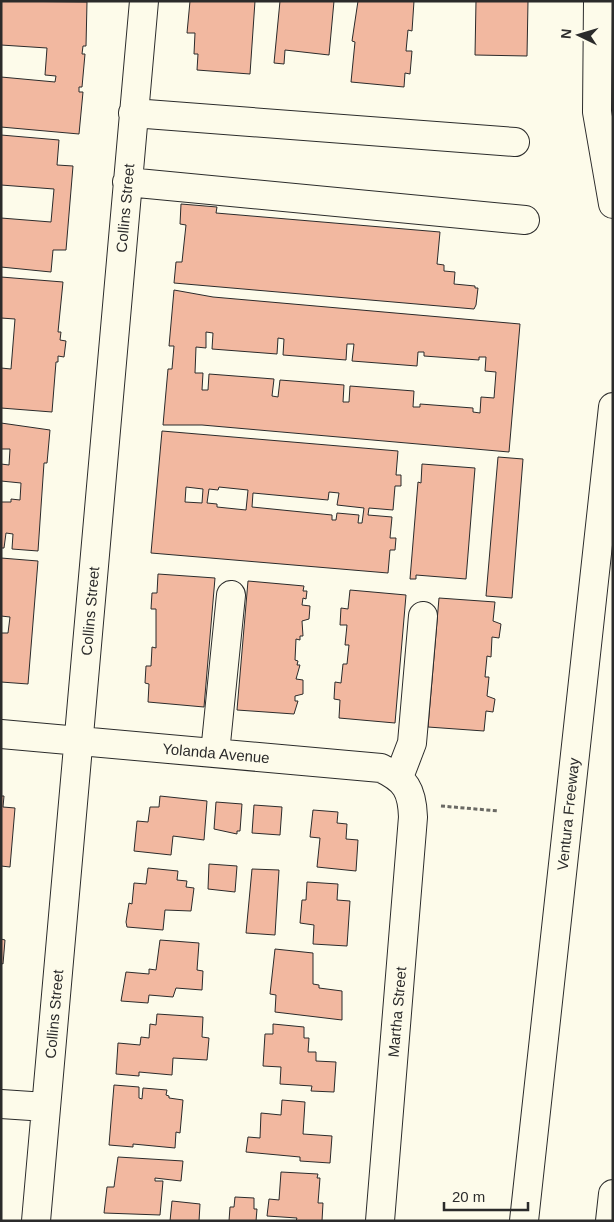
<svg xmlns="http://www.w3.org/2000/svg" width="614" height="1222" viewBox="0 0 614 1222" font-family="Helvetica,sans-serif">
<style>
.building{fill:#f2b8a0;stroke:#2b2b2b;fill-rule:evenodd}
.lines{fill:none;stroke-linecap:round;stroke-linejoin:round}
.minor-casing{stroke:#2b2b2b;stroke-width:30}
.highway-casing{stroke:#2b2b2b;stroke-width:30}
.path{stroke:#6a6964;stroke-width:3;stroke-dasharray:4 2.5;stroke-linecap:butt}
.minor{stroke:#fdfbea;stroke-width:28}
.highway{stroke:#fdfbea;stroke-width:28}
.labels{text-anchor:middle;dominant-baseline:central;stroke-width:4;stroke-linejoin:round;paint-order:stroke}
.street-label{font-size:15px;fill:#2b2b2b;stroke:#fdfbea}
</style>
<rect width="100%" height="100%" fill="#fdfbea"/>
<path class="building" d="M1 1 87 2 86 46H83L82 54H85L82 87H79V92H83L79 134 1 127V77L55 82 56 76 45 75 47 48 1 45Z
M190 1H255L250 74 197 70 198 54H194L195 33H187Z
M280 1H334L329 55 285 50 284 64 274 63Z
M358 1H414L412 31 408 30 406 51H412L410 74 405 73 404 87 351 82 355 42 352 41Z
M476 1H528L527 56 475 55Z
M1 135 59 140 57 165 73 166 66 250H53L51 272 1 267V218L51 222 54 189 1 185Z
M181 204 217 207 216 213 440 232 437 264 444 265V271L455 272 454 284 475 286V288H478L476 305 474 309 174 283 176 262H182L186 225 180 224Z
M1 277 63 282 58 332H61L60 340 66 341 64 357 58 356V362H56L52 412 1 408V368L11 369 15 319 1 318Z
M174 290 213 297 520 324 509 452 202 425H163L168 369H172L174 346H169ZM206 332 213 333 212 349 277 354 278 338 284 339 283 355 346 360 347 344H354L352 361 417 366 418 352H424V356L479 360V357H486L485 371 496 372 494 398 481 397 480 413 473 412V408L420 404V407H413L414 391 350 386 349 402H343L344 385 280 380 278 397 272 396 274 379 209 374 208 390H202L203 373H195L196 347 206 348Z
M1 423 50 430 47 463H44L38 551 12 549 13 534 6 533 4 548H1V502H11V499L20 500 21 483 1 481V464L9 465 10 449H1Z
M162 431 398 451 396 475H401V486H395L393 510 369 508 368 515 392 517 390 538H396L395 550H390L388 573 151 553ZM186 487 203 489 202 503 185 502ZM219 487 248 490 246 510 217 507V504L207 503 209 489 218 490ZM329 492 339 493 337 505 364 508 362 523H358L359 515 337 513 336 520H332V515L252 507 253 493 328 500Z
M498 457 523 459 512 598 486 596Z
M422 464 475 468 466 579 416 575V579H410L418 482 421 483Z
M1 558 38 561 28 684 1 682V633H8L10 617 1 616Z
M158 574 215 578 204 707 148 702 149 684 145 683 146 666H151L152 647 156 648V609H151L152 593H157Z
M248 581 304 586 303 591H307L306 599 303 598 302 605 310 606 309 619 302 621 303 636H300V640L296 639 295 660 298 661 297 665H300L296 679 303 680V694L295 696V701H298L294 714 237 710Z
M350 590 406 595 395 723 339 718 340 700 334 699 335 682 341 683 343 664H347L349 645H345L347 625H340L341 608 348 609Z
M439 598 495 602 493 621 501 624 499 638 492 637 491 657 487 656 485 677H489L487 696 495 699 493 712 486 711 484 731 428 727Z
M1 796H4L3 807 15 808 10 867 1 866Z
M160 796 207 801 204 840 173 836 171 855 134 851 137 821 148 822 150 807H159Z
M216 802 242 804 240 831H237V834L214 829Z
M254 805 282 807 280 835 252 833Z
M313 810 338 812 337 823 347 824 346 839 358 840 356 871 317 867 320 838 310 837Z
M209 864 237 866 235 892 208 889Z
M148 868 178 871 177 880 187 881 186 887 194 888 191 911 165 910 163 930 127 927 126 922 129 903 132 904 134 883 146 884Z
M252 869 279 870 275 935 246 933Z
M307 882 338 884 337 900 350 901 347 946 313 944 314 925 300 923 302 900H306Z
M1 939 5 940 3 964 1 963Z
M160 940 199 943 197 970 203 971 202 990 176 988 173 997 149 995 148 1003 121 1001 126 972 149 974V969L156 970Z
M275 949 313 953V984L319 985V988L342 991V1020L275 1012 276 995 270 994Z
M157 1014 203 1017 202 1037 209 1038 207 1060 173 1058 172 1075 139 1072V1076L116 1074 118 1043 140 1045 141 1037 149 1038 150 1024 156 1025Z
M273 1024 304 1027V1038H309L308 1052H316V1061L336 1062 334 1092 311 1091 312 1086 280 1084 281 1067 263 1066 265 1034H273Z
M114 1085 139 1087V1098L142 1099 143 1088 167 1090 166 1095 169 1096V1098L183 1100 180 1133 176 1132 175 1148 133 1144V1147L109 1145Z
M282 1100 305 1102 303 1134 332 1136 330 1163 300 1161V1157L246 1152 248 1137 260 1138 261 1113 281 1115Z
M118 1157 183 1161 181 1181 155 1178V1181H163L160 1215 104 1213 107 1187H114Z
M281 1172 318 1174 317 1178H320L318 1203H323L322 1221H296L297 1218 267 1216 269 1199 279 1200Z
M235 1197 254 1198V1209H257L256 1221H229L230 1207H234Z
M172 1201 200 1204 199 1221H170Z"/>
<g class="lines">
<defs>
<path id="minor" d="M133 113 515 142
M127 182 525 220
M1 734 381 768C406 780 412 790 413 817L380 1221
M215 753 231 595
M399 777 412 743 423 616
M1 1104 46 1107
M36 1221 144 1"/>
<path id="highway" d="M598 1 597 112 613 204
M524 1221 613 407
M610 1221 613 1194"/>
</defs>
<use href="#minor" class="minor-casing"/>
<use href="#highway" class="highway-casing"/>
<path class="path" d="M441 806 499 811"/>
<use href="#minor" class="minor"/>
<use href="#highway" class="highway"/>
</g>
<g class="labels">
<g class="street-label">
<text transform="translate(125 208) rotate(-85)">Collins Street</text>
<text transform="translate(90 611) rotate(-85)">Collins Street</text>
<text transform="translate(216 753) rotate(5)">Yolanda Avenue</text>
<text transform="translate(568 814) rotate(-84)">Ventura Freeway</text>
<text transform="translate(397 1012) rotate(-85)">Martha Street</text>
<text transform="translate(54 1014) rotate(-85)">Collins Street</text>
</g>
</g>
<rect width="614" height="1222" fill="none" stroke="#2b2b2b" stroke-width="5"/>
<g transform="translate(579 35) rotate(275)" stroke="#fdfbea" stroke-width="4" paint-order="stroke">
<path d="M0-4L9 19L0 12L-9 19Z" fill="#2b2b2b"/>
<text y="-8" font-size="14" font-weight="bold" text-anchor="middle" fill="#2b2b2b">N</text>
</g>
<path d="M444 1202v8h84v-8" fill="none" stroke="#2b2b2b" stroke-width="2.5"/>
<text x="452" y="1202" font-size="15" fill="#2b2b2b" stroke="#fdfbea" stroke-width="4" paint-order="stroke">20 m</text>
</svg>
